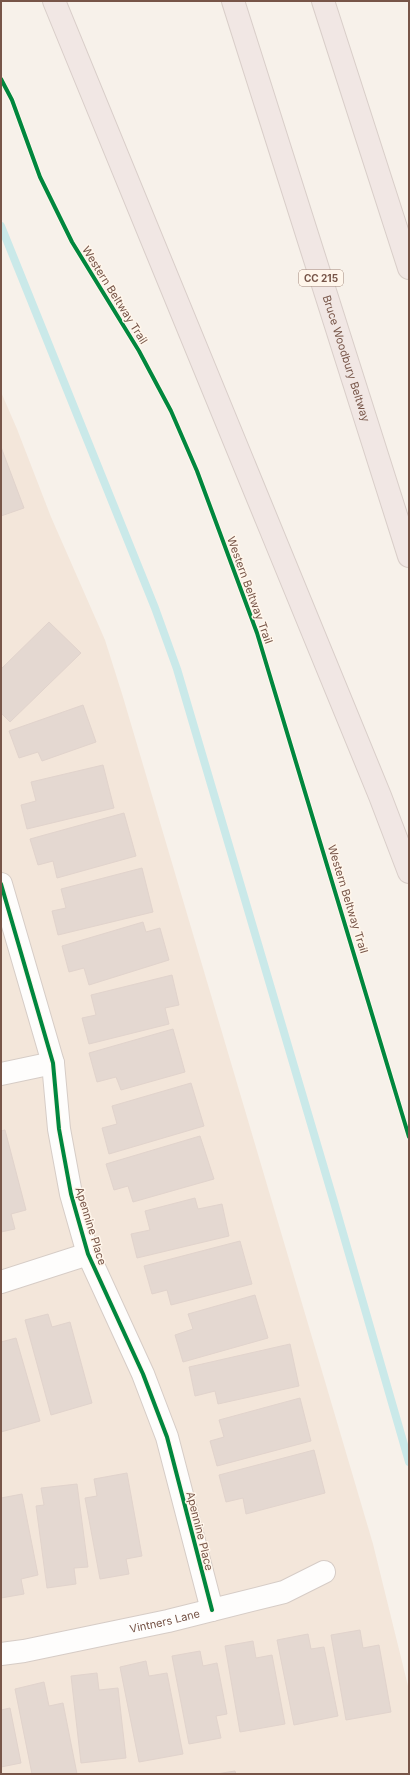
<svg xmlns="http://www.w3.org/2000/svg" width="410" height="1775" viewBox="0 0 410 1775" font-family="Inter,sans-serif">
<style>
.residential{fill:#f3e6da}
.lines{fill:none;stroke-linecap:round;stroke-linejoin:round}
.stream{stroke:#cae9e9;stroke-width:8}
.building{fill:#e4d8d1;stroke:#e1d3cc}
.street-casing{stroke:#d6ccc6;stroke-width:24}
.highway-casing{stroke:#d9cec9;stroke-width:24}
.street{stroke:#fefdfc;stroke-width:22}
.highway{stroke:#f1e7e4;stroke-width:22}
.cycleway-casing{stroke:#fff6eb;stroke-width:6}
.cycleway{stroke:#00873e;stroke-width:4}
.labels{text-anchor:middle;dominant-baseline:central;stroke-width:3;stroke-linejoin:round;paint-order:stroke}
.shield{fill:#fff6eb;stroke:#a08579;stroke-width:1}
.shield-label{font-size:10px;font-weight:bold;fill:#775548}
.street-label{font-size:11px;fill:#775548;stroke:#fff6eb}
</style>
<rect width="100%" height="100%" fill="#f7f1ea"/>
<path class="residential" d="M1 392 17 429 51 517 105 640 123 697 373 1544 409 1690V1774H1Z"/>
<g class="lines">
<path class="stream" d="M1 226 155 608 177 669 334 1202 409 1462"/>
</g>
<path class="building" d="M1 447 24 508 1 516Z
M49 622 81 653 10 722 1 713V669Z
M83 705 96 742 42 761 38 752 19 758 9 731Z
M103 765 114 808 27 829 21 805 36 801 31 782Z
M124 813 136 856 57 878 53 861 38 865 30 839Z
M142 868 153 912 58 935 52 911 66 908 61 889Z
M143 922 146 932 160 928 169 960 89 985 84 968 69 972 62 946Z
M172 975 179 1005 165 1008 169 1024 89 1044 82 1018 96 1015 91 995Z
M173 1029 185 1072 121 1090 116 1077 97 1082 89 1053Z
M191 1083 204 1126 109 1154 102 1128 117 1124 112 1106Z
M5 1130 26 1210 11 1214 15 1229 1 1232V1131Z
M200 1136 214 1179 133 1202 128 1186 114 1190 106 1164Z
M195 1198 198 1209 222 1204 229 1236 137 1258 131 1234 150 1230 145 1211Z
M240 1241 252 1284 171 1305 167 1290 152 1294 144 1266Z
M255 1295 268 1338 183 1362 175 1335 193 1329 188 1314Z
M48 1314 52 1327 70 1322 92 1403 51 1415 25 1320Z
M16 1338 40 1421 1 1432V1342Z
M290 1344 299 1386 218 1404 215 1391 195 1396 189 1367Z
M300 1398 311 1441 217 1466 210 1441 224 1437 219 1420Z
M314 1450 325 1493 246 1514 243 1498 226 1502 219 1475Z
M127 1473 142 1556 126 1559 129 1574 100 1579 85 1498 97 1496 94 1479Z
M77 1484 88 1567 74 1568 76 1584 47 1588 36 1506 44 1505 41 1488Z
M22 1494 38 1575 21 1579 24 1594 1 1598V1498Z
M360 1630 363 1648 379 1645 391 1712 346 1720 331 1635Z
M308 1634 311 1649 324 1647 338 1716 294 1725 277 1640Z
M253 1641 256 1658 272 1655 285 1724 240 1732 225 1646Z
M200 1651 203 1666 217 1663 227 1714 216 1716 221 1738 189 1744 172 1656Z
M146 1661 149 1676 167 1673 183 1754 139 1762 120 1667Z
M97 1673 99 1690 118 1688 126 1758 81 1763 71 1676Z
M44 1682 49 1706 63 1703 77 1774H32L15 1689Z
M10 1708 21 1763 1 1767V1710Z
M235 1771 236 1774H216Z"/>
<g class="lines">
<defs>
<g id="street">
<path d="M1 884 53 1063 59 1129 71 1194 88 1254 143 1374 167 1437 212 1610"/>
<path d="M1 1074 53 1063"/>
<path d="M1 1282 88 1254"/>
<path id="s1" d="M1 1654 24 1651 168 1621 284 1592 324 1572"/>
</g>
<g id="highway">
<path d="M54 1 380 796 409 872"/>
<path id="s2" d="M233 1 409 556"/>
<path d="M323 1 409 268"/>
</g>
</defs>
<use href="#street" class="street-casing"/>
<use href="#highway" class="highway-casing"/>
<use href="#street" class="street"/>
<use href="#highway" class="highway"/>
<defs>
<path id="cycleway" d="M1 79 12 100 40 177 72 242 139 351 171 411 197 471 257 633 409 1137
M1 884 53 1063 59 1129 71 1194 88 1254 143 1374 167 1437 212 1610"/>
</defs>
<use href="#cycleway" class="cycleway-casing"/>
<use href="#cycleway" class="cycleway"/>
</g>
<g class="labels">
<rect class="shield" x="299" y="270" width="44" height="16" rx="3"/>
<g class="shield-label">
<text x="321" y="278">CC 215</text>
</g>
<g class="street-label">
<text transform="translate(115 295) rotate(58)">Western Beltway Trail</text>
<text stroke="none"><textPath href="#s2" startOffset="375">Bruce Woodbury Beltway</textPath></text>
<text transform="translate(250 590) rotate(70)">Western Beltway Trail</text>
<text transform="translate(348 899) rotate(73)">Western Beltway Trail</text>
<text transform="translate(91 1226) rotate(73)">Apennine Place</text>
<text transform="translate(200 1531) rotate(76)">Apennine Place</text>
<text stroke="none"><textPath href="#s1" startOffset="167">Vintners Lane</textPath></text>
</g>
</g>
<rect width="410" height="1775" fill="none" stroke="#775548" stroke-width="4"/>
</svg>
